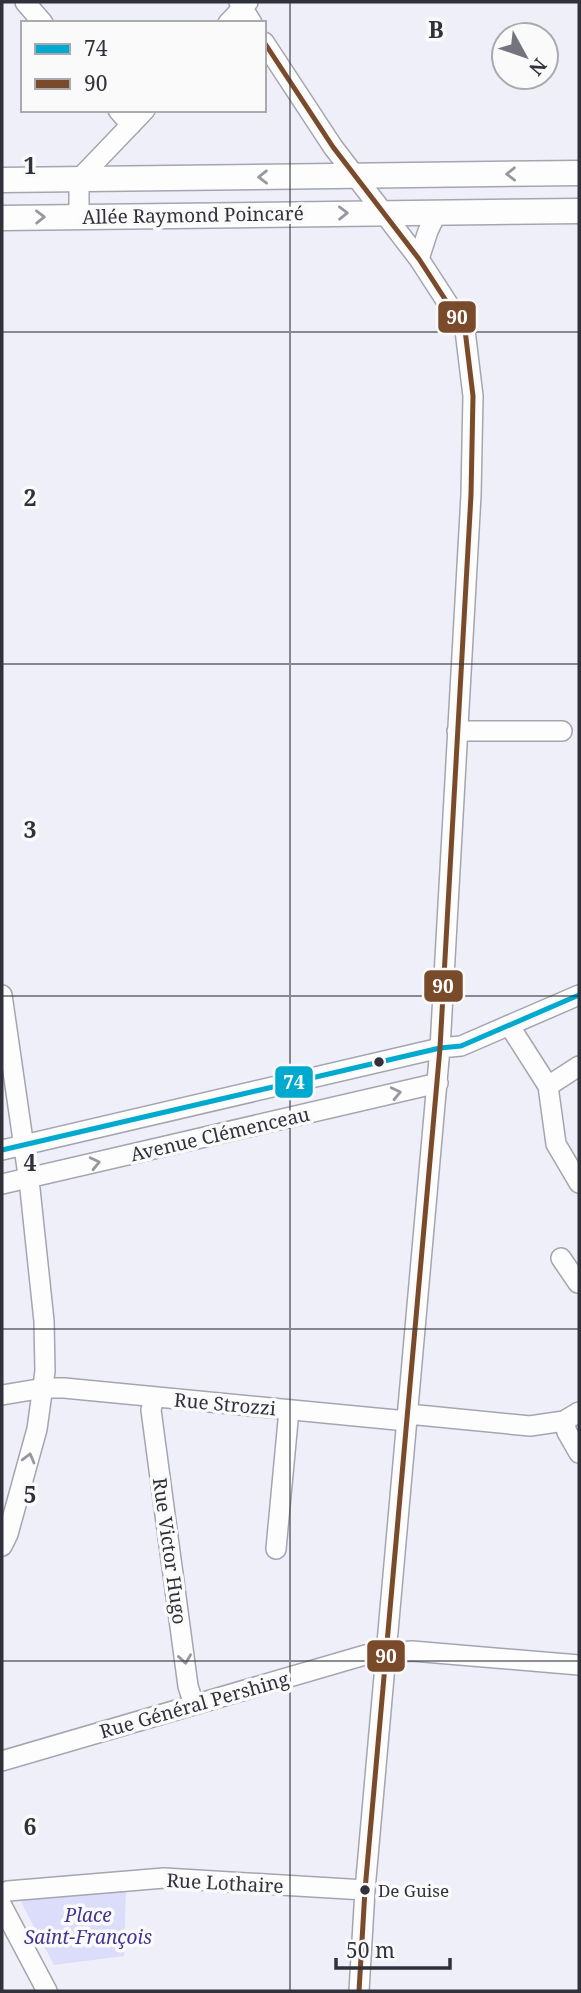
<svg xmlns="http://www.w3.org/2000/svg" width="581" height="1993" viewBox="0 0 581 1993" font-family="'Noto Serif',serif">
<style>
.green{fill:#dcdcfb}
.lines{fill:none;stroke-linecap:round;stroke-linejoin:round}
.minor-casing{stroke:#a5a5af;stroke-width:22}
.major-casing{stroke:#a5a5af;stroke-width:27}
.minor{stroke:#fdfdfe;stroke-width:19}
.major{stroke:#fdfdfe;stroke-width:24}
.bus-1-casing{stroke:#fafafa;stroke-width:10}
.bus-2-casing{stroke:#fafafa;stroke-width:10}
.bus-1{stroke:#00a9ce;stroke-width:5}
.bus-2{stroke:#7a4b2a;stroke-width:5}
.oneway{stroke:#97979d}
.grid{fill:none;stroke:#31313c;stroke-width:2;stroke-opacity:0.55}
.bus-dot{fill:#31313c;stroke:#fafafa;stroke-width:2.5}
.labels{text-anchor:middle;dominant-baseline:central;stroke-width:7;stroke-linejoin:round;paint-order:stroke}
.bus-label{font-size:17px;fill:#31313c;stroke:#fafafa;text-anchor:start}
.street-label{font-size:19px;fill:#31313c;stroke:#fafafa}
.park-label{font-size:19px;font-style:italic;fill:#443491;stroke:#fafafa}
.grid-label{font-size:23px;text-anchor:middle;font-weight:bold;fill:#31313c;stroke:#fafafa;stroke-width:7;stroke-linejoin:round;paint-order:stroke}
.line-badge{stroke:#fafafa;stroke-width:2.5}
.badge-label{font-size:19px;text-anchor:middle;font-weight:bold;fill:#fff}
</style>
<rect width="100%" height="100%" fill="#efeff9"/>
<path class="green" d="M126 1889 124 1956 54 1965 18 1896Z"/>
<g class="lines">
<defs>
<path id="minor" d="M25 2 43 23
M239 2 252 23
M228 23 248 2
M264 42 333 147 419 259 465 330 473 396 471 495 440 1048 365 1890 359 1991
M118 110 131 125
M79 217V179L145 110
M419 259 428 231 437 212
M457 731H562
M2 995 30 1189 44 1321 45 1371 37 1429 8 1534 2 1546
M509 1025 548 1086 556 1144 579 1183
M548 1086 579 1066
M2 1150 440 1048 461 1046 579 995
M2 1184 438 1083
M561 1258 578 1283 579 1282
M2 1395 44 1388H64L407 1421
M154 1397 151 1410 188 1686 194 1705
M408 1414 530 1426 564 1421 579 1412
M564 1421 567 1432 579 1453
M276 1549 289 1410
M2 1761 365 1655 412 1651 579 1665
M2 1894 8 1891 164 1878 365 1890
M2 1906 47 1991"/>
<path id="major" d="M2 180 579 173
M2 218 579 211"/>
</defs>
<use href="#minor" class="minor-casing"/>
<use href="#major" class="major-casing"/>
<use href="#minor" class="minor"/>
<use href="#major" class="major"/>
<defs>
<path id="bus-1" d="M2 1150 440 1048 461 1046 579 995"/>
<path id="bus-2" d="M264 42 333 147 419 259 465 330 473 396 471 495 440 1048 365 1890 359 1991"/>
</defs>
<use href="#bus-1" class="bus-1-casing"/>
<use href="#bus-2" class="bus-2-casing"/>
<use href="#bus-1" class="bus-1"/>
<use href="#bus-2" class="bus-2"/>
</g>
<defs><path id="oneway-chevron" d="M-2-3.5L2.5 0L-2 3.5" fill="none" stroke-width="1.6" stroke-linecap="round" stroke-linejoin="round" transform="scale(1.75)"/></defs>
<g class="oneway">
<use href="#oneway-chevron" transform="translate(511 174) rotate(179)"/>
<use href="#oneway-chevron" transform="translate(263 177) rotate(179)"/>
<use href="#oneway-chevron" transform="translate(343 213) rotate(-1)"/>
<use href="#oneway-chevron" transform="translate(40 217) rotate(-1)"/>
<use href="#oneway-chevron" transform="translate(396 1093) rotate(-13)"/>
<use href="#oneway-chevron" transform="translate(95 1163) rotate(-13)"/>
<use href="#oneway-chevron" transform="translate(29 1458) rotate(-75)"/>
<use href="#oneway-chevron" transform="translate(185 1659) rotate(82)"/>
</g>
<path class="grid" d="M290 2V1991M2 332H579M2 664H579M2 996H579M2 1329H579M2 1661H579"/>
<g class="bus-dot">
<circle cx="379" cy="1062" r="6"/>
<circle cx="365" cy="1890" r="6"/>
</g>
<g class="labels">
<g class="bus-label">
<text x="378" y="1890">De Guise</text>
</g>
<g class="street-label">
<text transform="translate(193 215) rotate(-1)">Allée Raymond Poincaré</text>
<text transform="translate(220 1134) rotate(-13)">Avenue Clémenceau</text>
<text transform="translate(225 1404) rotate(5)">Rue Strozzi</text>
<text transform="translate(170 1551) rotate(82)">Rue Victor Hugo</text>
<text transform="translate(194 1705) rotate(-16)">Rue Général Pershing</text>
<text transform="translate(225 1883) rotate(3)">Rue Lothaire</text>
</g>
<g class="park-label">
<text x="88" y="1915">Place<tspan x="88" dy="22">Saint-François</tspan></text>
</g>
</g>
<g class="grid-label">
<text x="436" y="38">B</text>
<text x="30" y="174">1</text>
<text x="30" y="506">2</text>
<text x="30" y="838">3</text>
<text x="30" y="1171">4</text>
<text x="30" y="1503">5</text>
<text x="30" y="1835">6</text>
</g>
<g class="line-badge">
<rect x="437" y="300" width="40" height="34" rx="7" fill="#7a4b2a"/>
<rect x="423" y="969" width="41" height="34" rx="7" fill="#7a4b2a"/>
<rect x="274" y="1065" width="40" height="34" rx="7" fill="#00a9ce"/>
<rect x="366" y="1639" width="40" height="34" rx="7" fill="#7a4b2a"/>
</g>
<g class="badge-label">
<text x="457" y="324">90</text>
<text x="443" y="993">90</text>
<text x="294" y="1089">74</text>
<text x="386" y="1663">90</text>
</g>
<rect width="581" height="1993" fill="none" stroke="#31313c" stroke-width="7"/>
<rect x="21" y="21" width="245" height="91" fill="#fafafa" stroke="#aaaaae" stroke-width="2"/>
<rect x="35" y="44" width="35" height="10" fill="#00a9ce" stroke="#aaaaae" stroke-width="2"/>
<text x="84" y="56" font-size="21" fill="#31313c">74</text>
<rect x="35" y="79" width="35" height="10" fill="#7a4b2a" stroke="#aaaaae" stroke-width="2"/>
<text x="84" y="91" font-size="21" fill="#31313c">90</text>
<g transform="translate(525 56) rotate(130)"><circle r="33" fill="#fafafa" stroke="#aaaaae" stroke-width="2"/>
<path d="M0-5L12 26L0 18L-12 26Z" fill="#74747e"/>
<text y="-10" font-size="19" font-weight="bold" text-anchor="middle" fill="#31313c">N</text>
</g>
<path d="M336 1958v10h114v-10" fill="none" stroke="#31313c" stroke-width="3.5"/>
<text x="346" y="1958" font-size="21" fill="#31313c" stroke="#fafafa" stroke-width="5" paint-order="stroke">50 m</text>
</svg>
